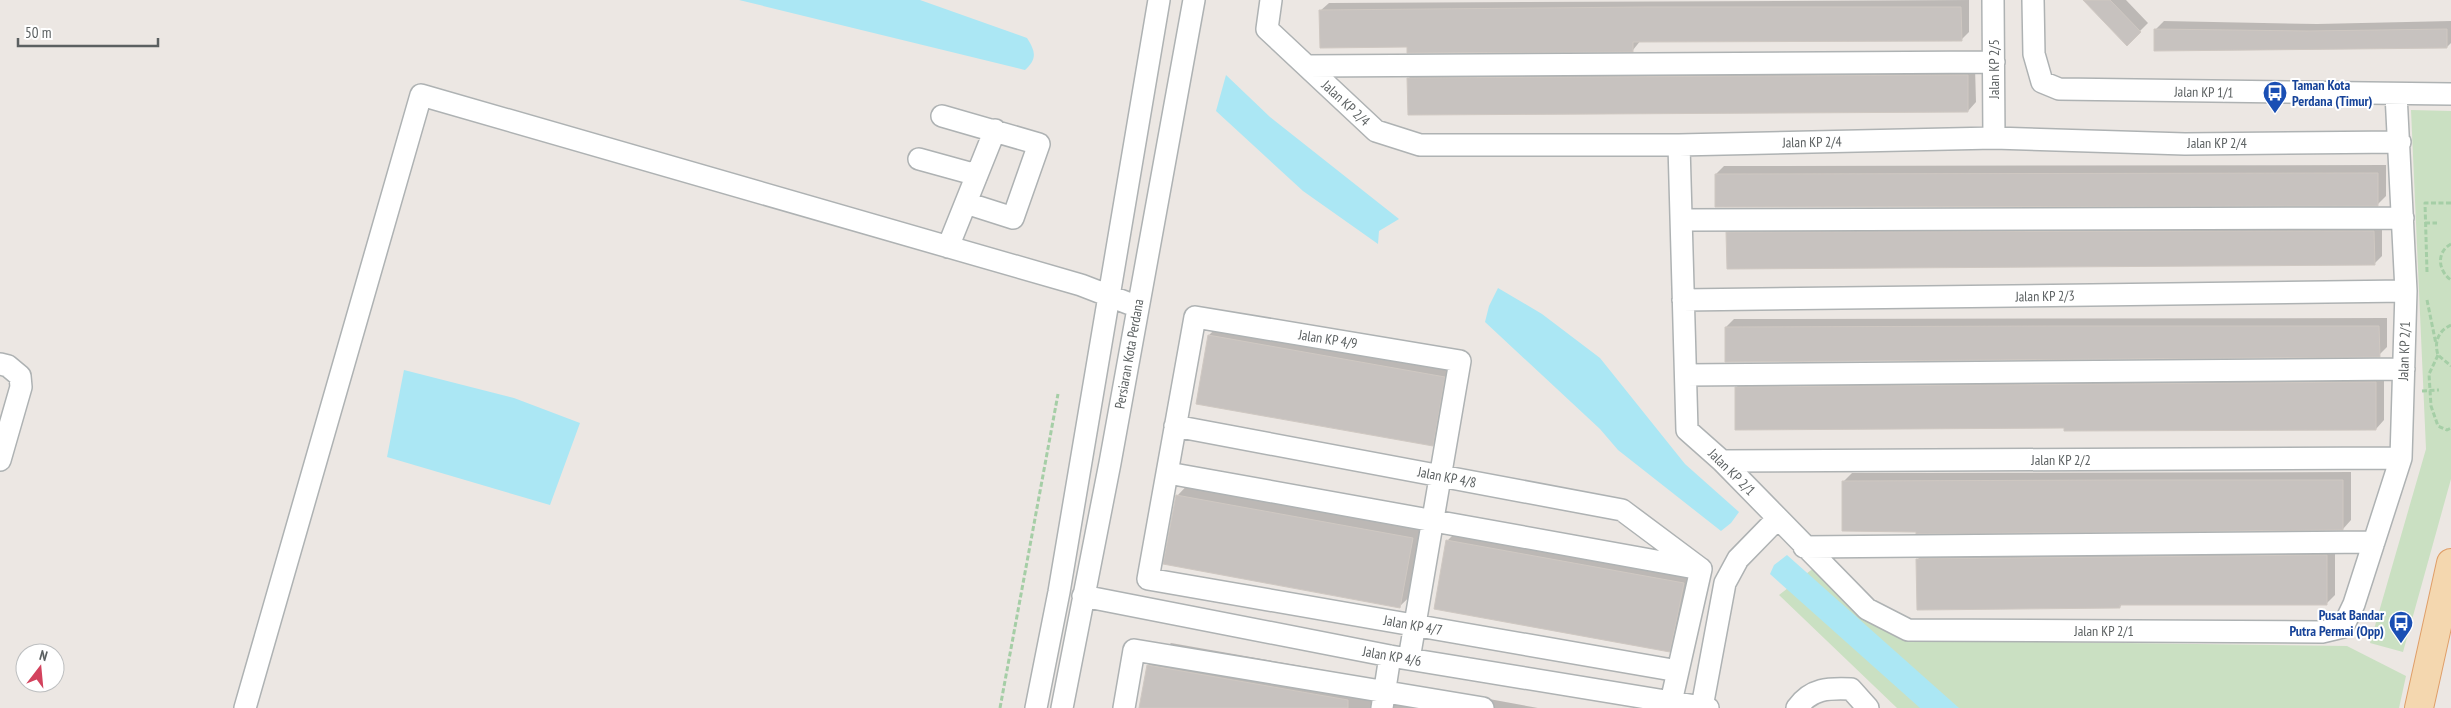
<svg xmlns="http://www.w3.org/2000/svg" width="2451" height="708" viewBox="0 0 2451 708" font-family="'PT Sans Narrow',sans-serif">
<style>
.green{fill:#cae0c2}
.water{fill:#abe7f4}
.shadow{fill:#0003}
.building{fill:#c7c2bf;stroke:#cfc8c2}
.lines{fill:none;stroke-linecap:round;stroke-linejoin:round}
.minor-casing{stroke:#aeb2b3;stroke-width:24}
.major-casing{stroke:#df9e68;stroke-width:30}
.path{stroke:#a5cea6;stroke-width:3;stroke-dasharray:5 2.5;stroke-linecap:butt}
.minor{stroke:#fff;stroke-width:21}
.major{stroke:#f4d7af;stroke-width:28}
.labels{text-anchor:middle;dominant-baseline:central;stroke-width:4;stroke-linejoin:round;paint-order:stroke}
.street-label{font-size:14px;fill:#5b6061;stroke:#fff}
.transit-label{font-size:14px;font-weight:bold;fill:#164399;stroke:#fff;text-anchor:start}
</style>
<rect width="100%" height="100%" fill="#ece7e3"/>
<path class="green" d="M2411 110 2451 111V479L2403 652 2370 643 2426 449Z
M1815 567 1901 640 2347 646 2406 676 2399 708H1897L1779 595Z"/>
<path class="water" d="M739 0H920L1027 38C1036 52 1037 59 1025 70Z
M1226 75 1270 117 1399 219 1379 231 1378 244 1303 191 1216 111Z
M1498 288 1542 314 1600 358 1685 464 1739 512 1731 523 1721 531 1618 450 1600 429 1485 322 1489 306Z
M404 370 514 398 580 423 550 505 387 457Z
M1787 555 1959 708H1920L1770 574 1774 565Z"/>
<path class="shadow" d="M1969 0V32L1961 40H1641L1633 50 1408 46 1320 11 1329 3Z
M2087 0H2126L2148 23 2127 44Z
M2164 21 2317 24 2451 21V43L2447 47 2155 50V30Z
M1975 67 1976 102 1968 111 1409 78 1417 70Z
M2386 165V196L2378 204 1716 174 1724 166Z
M2382 223V256L2374 264 1727 233 1736 225Z
M1232 313 1466 355 1455 423 1432 445 1209 335Z
M2387 318V347L2379 355 1726 327 1734 319Z
M2384 374V420L2376 429 2066 427 1736 388 1744 379Z
M2351 472V520L2343 529 1844 481 1852 473Z
M1199 473 1435 516 1423 584 1400 606 1177 496Z
M1470 518 1706 561 1692 628 1669 650 1447 541Z
M2335 547V595L2327 603 2122 604 2120 607 1918 559 1926 551Z
M1171 643 1392 682 1407 698 1418 686 1538 708H1141L1148 665Z"/>
<path class="building" d="M2083 0H2110L2141 32 2127 46Z
M1647 7H1961L1962 41 1633 42V52L1407 53V47L1320 48 1319 10Z
M2154 29 2308 31 2447 29V48L2154 51Z
M1968 75V112L1408 115 1407 78Z
M2378 173V206L1715 207V174Z
M2374 231 2375 265 1727 269 1726 232Z
M2053 326H2379L2380 357 1725 362V327Z
M1208 335 1445 377 1433 446 1196 404Z
M2376 382V430L2064 431V428L1735 430V387Z
M2132 480H2343V530L1916 534V532L1842 531V481Z
M1176 495 1413 538 1400 608 1163 564Z
M1446 540 1684 583 1670 652 1434 609Z
M2327 555V605H2120V608L1917 610 1916 559Z
M1147 665 1348 700V708H1139Z"/>
<g class="lines">
<defs>
<path id="minor" d="M1271 0 1267 29 1376 131 1420 145H1679L1994 138 2185 144 2400 142
M1993 0 1994 138
M2033 0 2034 54 2042 82 2059 89 2451 94
M1307 66 1994 62
M942 116 1039 144 1013 218 966 203
M1679 145 1687 430 1722 461 1867 609 1908 630 2322 632 2343 627 2354 604 2401 458 2406 291 2396 94
M919 159 977 175
M1682 220 2403 218
M948 247 995 130
M1683 300 2406 291
M0 364 8 366 20 376 21 387 0 460
M1686 375 2404 369
M1175 426 1622 510 1701 569
M1722 461 2401 458
M1168 473 1695 568
M1804 547 2374 542
M1083 596 1390 656 1708 708
M1409 659C1426 560 1443 460 1460 361L1195 317 1148 579 1678 671
M1671 702 1701 569
M1702 707 1725 583 1738 559 1777 519
M245 708 421 95 1081 285 1138 307
M1036 708 1059 592 1159 0
M1062 708 1110 463 1194 0
M1124 708 1134 650 1483 708
M1382 708 1390 656
M1797 708C1811 688 1829 688 1851 689L1868 708"/>
<path id="major" d="M2419 708 2451 563"/>
</defs>
<use href="#minor" class="minor-casing"/>
<use href="#major" class="major-casing"/>
<path class="path" d="M2425 223H2437
M2451 244C2436 252 2438 271 2451 280
M2427 272 2425 203H2451
M2427 300 2436 344
M2451 325C2438 331 2434 342 2438 355L2451 366
M2438 355 2429 374 2431 406 2438 426 2447 430 2451 428
M2422 391 2439 390
M1000 708 1058 394"/>
<use href="#minor" class="minor"/>
<use href="#major" class="major"/>
</g>
<defs>
<symbol id="bus-pin" viewBox="-11 -11 22 30"><path d="M0 17L-7.5 6A9.5 9.5 0 1 1 7.5 6Z" fill="#1a4fb4" stroke="#fff"/><path d="M-5-6H5V4H4V6H2V4H-2V6H-4V4H-5ZM-3.5-4V0h7V-4ZM-3.5 1.2v1.5H-2V1.2ZM2 1.2v1.5H3.5V1.2Z" fill="#fff"/></symbol>
</defs>
<g fill-rule="evenodd">
<use href="#bus-pin" x="2261" y="79" width="28" height="38"/>
<use href="#bus-pin" x="2387" y="609" width="28" height="38"/>
</g>
<g class="labels">
<g class="street-label">
<text transform="translate(1994 69) rotate(-90)">Jalan KP 2/5</text>
<text transform="translate(2204 92) rotate(1)">Jalan KP 1/1</text>
<text transform="translate(1346 103) rotate(43)">Jalan KP 2/4</text>
<text transform="translate(1812 142) rotate(-1)">Jalan KP 2/4</text>
<text x="2217" y="143">Jalan KP 2/4</text>
<text transform="translate(2045 296) rotate(-1)">Jalan KP 2/3</text>
<text transform="translate(1328 339) rotate(9)">Jalan KP 4/9</text>
<text transform="translate(2404 351) rotate(-88)">Jalan KP 2/1</text>
<text transform="translate(1129 354) rotate(-80)">Persiaran Kota Perdana</text>
<text x="2061" y="460">Jalan KP 2/2</text>
<text transform="translate(1732 472) rotate(45)">Jalan KP 2/1</text>
<text transform="translate(1447 477) rotate(11)">Jalan KP 4/8</text>
<text transform="translate(1413 625) rotate(10)">Jalan KP 4/7</text>
<text x="2104" y="631">Jalan KP 2/1</text>
<text transform="translate(1392 656) rotate(10)">Jalan KP 4/6</text>
</g>
<g class="transit-label">
<text x="2292" y="85">Taman Kota<tspan x="2292" dy="16">Perdana (Timur)</tspan></text>
<text x="2384" y="615" text-anchor="end">Pusat Bandar<tspan x="2384" dy="16">Putra Permai (Opp)</tspan></text>
</g>
</g>
<g transform="translate(40 668) rotate(16)"><circle r="24" fill="#ffffff" stroke="#bdbfc0"/>
<path d="M0-4L9 19L0 12L-9 19Z" fill="#d3425d"/>
<text y="-8" font-size="14" font-weight="bold" text-anchor="middle" fill="#5b6061">N</text>
</g>
<path d="M18 38v8h140v-8" fill="none" stroke="#5b6061" stroke-width="2.5"/>
<text x="25" y="38" font-size="15" fill="#5b6061" stroke="#ffffff" stroke-width="4" paint-order="stroke">50 m</text>
</svg>
